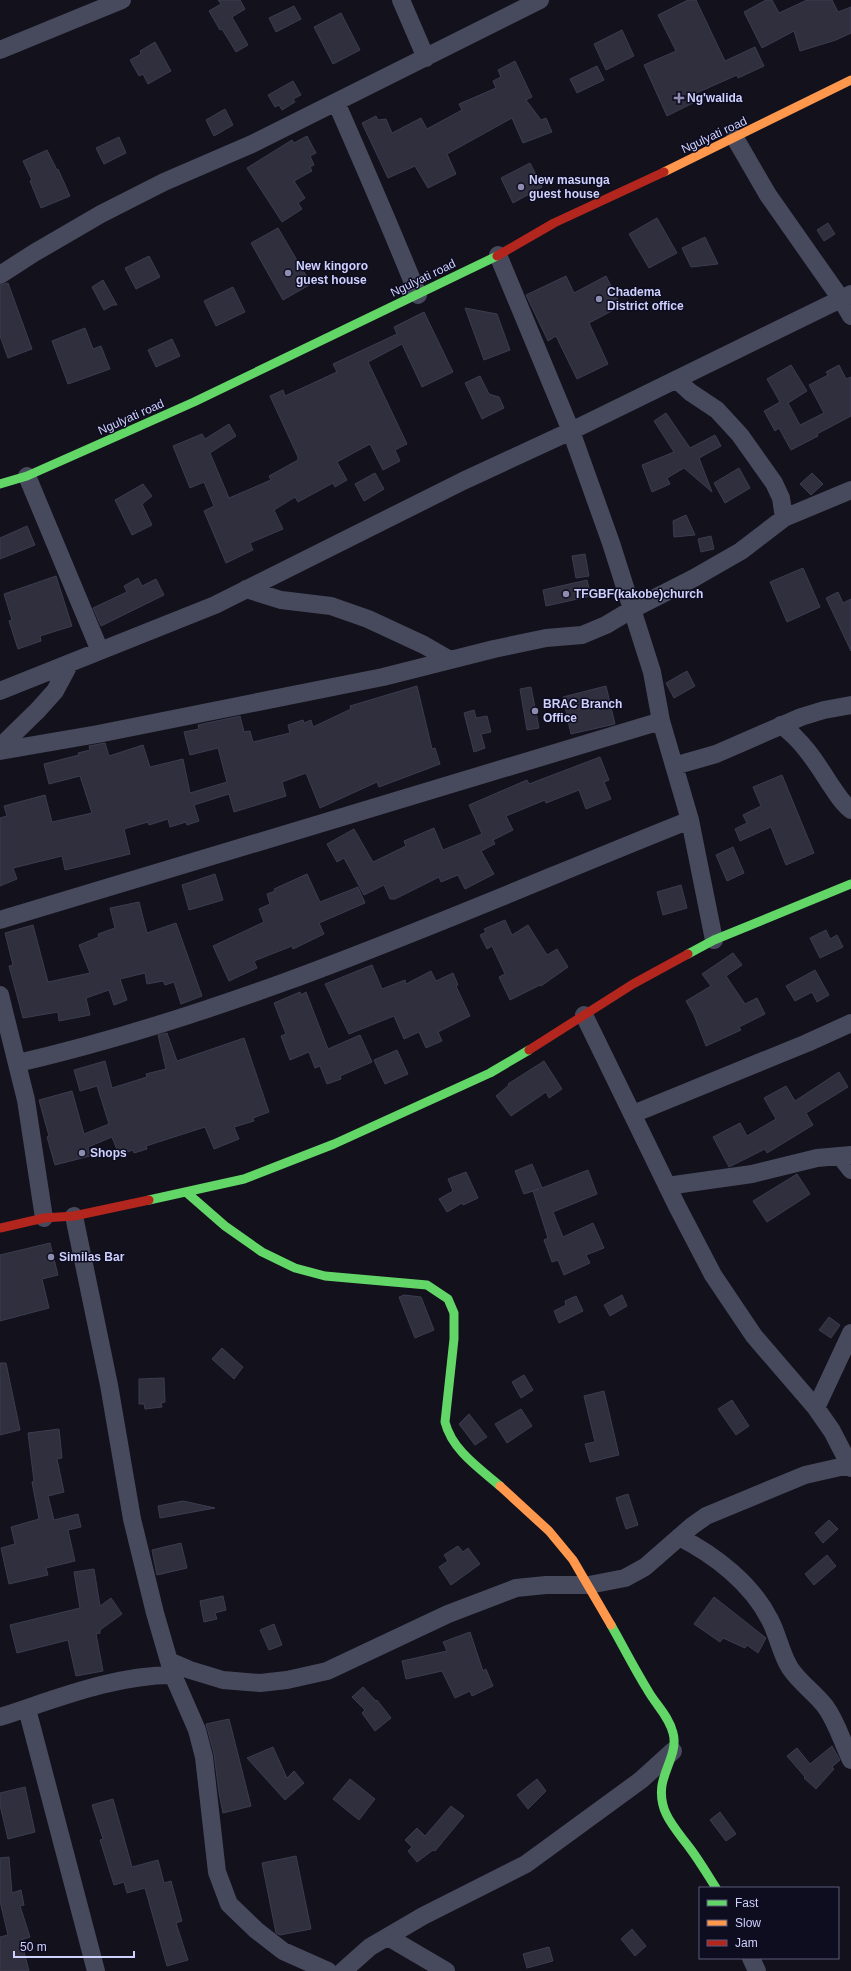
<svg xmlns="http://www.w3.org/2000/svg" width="851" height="1971" viewBox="0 0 851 1971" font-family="Arial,sans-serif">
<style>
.building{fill:#302f3e;stroke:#3c3c50}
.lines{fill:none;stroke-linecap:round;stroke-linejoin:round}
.street{stroke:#47495d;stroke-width:18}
.fast{stroke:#63d668;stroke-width:9}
.slow{stroke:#ff974d;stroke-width:9}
.jam{stroke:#b3261e;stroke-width:9}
.poi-dot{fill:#8c8daf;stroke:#0e0d20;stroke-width:1.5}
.labels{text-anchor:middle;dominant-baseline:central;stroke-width:3;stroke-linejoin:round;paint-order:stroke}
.poi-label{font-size:12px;font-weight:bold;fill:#ced0fe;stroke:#0e0d20;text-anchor:start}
.street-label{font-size:12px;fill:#ced0fe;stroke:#0e0d20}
</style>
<rect width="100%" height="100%" fill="#12111c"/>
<path class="building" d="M218 0H240L245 9 232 17 248 45 236 52 222 29 220 30 209 11 221 4Z
M688 0H696L725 61 755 47 764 66 738 78 737 75 690 96 693 103 667 116 644 65 676 51 658 15Z
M766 0H772L779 13 807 0H832L838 12 851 7V33L836 40 800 51 794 31 762 48 744 12Z
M294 6 301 19 276 32 269 18Z
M341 13 360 50 333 64 314 27Z
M622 30 634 56 606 70 594 44Z
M155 42 171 71 148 84 143 74 139 76 130 60 141 54 140 51Z
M515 61 532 97 526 100 541 120 546 118 552 132 523 143 512 118 447 154 456 174 428 188 415 166 388 178 362 123 376 116 378 120 386 119 392 133 421 118 427 129 462 110 459 104 496 88 493 81 501 77 498 70Z
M597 66 604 80 577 93 570 79Z
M293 81 301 95 293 99 295 102 282 110 279 105 275 107 268 95Z
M225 109 233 125 214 136 206 120Z
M307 136 316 153 310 156 314 165 310 167 312 171 294 181 305 198 298 203 302 209 282 222 247 168 292 140 294 143Z
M119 137 126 153 104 164 96 148Z
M47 150 57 170 58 169 70 196 41 208 30 181 32 180 23 161Z
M530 163 542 187 513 203 501 178Z
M657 218 677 253 649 268 629 234Z
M828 223 835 234 824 241 817 230Z
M278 228 311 284 283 300 251 243Z
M705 237 718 264 691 267 682 248Z
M149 256 160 277 136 289 125 268Z
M566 276 574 293 606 276 621 306 589 323 608 364 577 379 556 336 548 341 526 295Z
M103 280 117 305H113L104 310 92 287Z
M8 283 32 349 8 358 0 336V285Z
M233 287 245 312 216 326 204 301Z
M465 308 497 314 510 350 484 360Z
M424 312 453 372 422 387 402 344 368 362 407 444 395 450 400 461 383 470 370 444 337 462 347 480 335 487 333 483 298 502 295 497 274 510 283 529 250 543 253 550 226 563 204 511 214 506 204 482 190 488 173 446 202 434 205 439 229 424 236 436 210 453 229 498 271 480 269 476 298 460V457L270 396 283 390 285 396 337 372 333 364 397 334 394 327Z
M85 328 93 349 101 346 110 369 68 384 52 341Z
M172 339 180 356 156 367 148 350Z
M791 365 807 391 788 403 800 425 824 413 809 385 828 375 826 372 839 365 846 379 851 377V416L817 434 818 436 791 450 779 428 775 431 764 411 780 402 767 379Z
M480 376 489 394 499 397 504 408 482 419 465 383Z
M666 413 690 448 715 435 721 446 699 458 712 492 684 468 667 478 670 484 652 492 642 465 674 452 654 421Z
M739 468 750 488 725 503 714 483Z
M375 473 384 489 364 501 355 484Z
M812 473 823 484 811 495 800 484Z
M143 484 152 496 142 504 152 525 132 535 115 500Z
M686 515 695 535 674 537 673 521Z
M27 526 35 545 0 559V538Z
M711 536 714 549 701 552 698 539Z
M585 554 589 576 576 578 572 556Z
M803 568 820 607 787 622 770 582Z
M56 576 72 626 40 636 41 641 18 649 9 621 12 620 4 594Z
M138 578 142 586 156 579 164 595 101 626 93 608 127 592 124 586Z
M587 580 591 596 546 606 543 590Z
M838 592 843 603 851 599V651L826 598Z
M687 671 695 686 674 698 666 683Z
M417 686 432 749 435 748 440 764 379 787 377 782 320 808 306 773 282 782 286 796 234 812 229 794 194 805 199 821 187 825 186 822 170 827 168 819 149 825 148 822 124 829 130 854 65 870 62 856 13 868 17 879 0 886V818L7 816 4 806 45 795 52 822 92 813 80 776 49 784 44 764 79 755 78 753 90 750 89 746 105 743 109 756 143 745 150 767 183 759 190 793 227 782 218 748 190 755 184 732 199 729 198 725 240 716 244 732 250 731 253 742 290 733 288 725 303 720 304 723 311 720 313 727 351 709 350 706Z
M606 686 615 724 571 734 563 697Z
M531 687 539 728 527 730 520 689Z
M474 710 476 718 487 716 491 732 481 734 485 748 474 752 464 713Z
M600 757 609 780 604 782 611 799 586 809 579 790 546 803 545 800 506 816 513 830 493 840 495 844 481 851 494 874 465 889 458 875 441 882 439 877 395 899H390L384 885 364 895 344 858 337 862 327 844 354 829 373 862 406 846 404 841 434 828 443 850 482 834 469 805 527 780 529 784Z
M782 775 814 853 786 865 771 827 740 841 735 829 747 823 743 815 761 806 753 787Z
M733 847 744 873 727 881 716 855Z
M215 874 223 900 189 910 182 885Z
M307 874 320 902 358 887 365 903 319 923 324 934 293 949 292 946 254 961 257 968 229 981 213 946 264 922 259 909 270 904 267 894 275 891 274 889Z
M681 885 687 908 663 915 657 892Z
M139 902 147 933 176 923 202 996 181 1004 174 982 165 985 163 981 147 984 145 973 120 979 127 1000 114 1005 109 990 86 998 90 1015 59 1021 58 1012 23 1018 9 966 13 965 5 933 33 925 48 982 90 973 79 945 99 937 98 934 115 928 110 908Z
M505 920 512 935 528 925 547 955 557 949 568 967 541 986 540 985 510 1000 499 977 505 974 492 946 487 949 480 935 486 932 484 929Z
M826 930 830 939 837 935 843 947 820 958 810 938Z
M733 953 742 965 726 976 745 1004 757 998 765 1014 739 1027 741 1030 706 1046 694 1015 686 1001 711 986 702 974Z
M372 965 382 989 405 980 406 984 431 971 436 981 453 973 458 985 456 986 470 1016 438 1032 442 1041 426 1048 419 1032 404 1039 394 1016 349 1034 325 984Z
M815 970 829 995 817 1002 812 992 795 1001 786 986Z
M300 992 301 995 306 992 328 1049 360 1035 372 1062 340 1076 341 1079 327 1084 320 1066 315 1068 309 1052 290 1060 281 1036 286 1034 274 1003Z
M167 1033 177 1061 244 1038 269 1112 253 1118 254 1121 234 1127 239 1139 214 1149 205 1127 146 1146 147 1149 134 1153 133 1150 119 1155 112 1137 88 1147 90 1156 55 1165 47 1137 49 1136 39 1100 72 1091 84 1134 109 1124 97 1086 80 1091 74 1070 105 1061 112 1088 147 1077 146 1074 166 1069 158 1035Z
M397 1050 408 1074 385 1084 374 1060Z
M544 1061 562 1089 549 1098 546 1092 511 1116 496 1096 509 1085 508 1084Z
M839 1072 848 1087 806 1113 813 1125 767 1153 765 1149 729 1167 713 1137 740 1123 747 1136 776 1119 764 1098 786 1086 795 1101Z
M532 1164 542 1188 588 1170 597 1194 553 1212 563 1237 593 1223 604 1248 586 1255 590 1263 564 1275 558 1260 552 1262 544 1240 548 1238 533 1191 539 1189 524 1194 515 1171Z
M466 1172 478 1198 463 1205 462 1203 447 1212 439 1199 453 1191 448 1179Z
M797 1174 810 1194 767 1222 753 1201Z
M50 1243 58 1275 42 1279 49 1308 0 1321V1255Z
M404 1295 421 1297 434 1330 415 1338 399 1297Z
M622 1295 627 1306 610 1316 604 1305Z
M576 1296 583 1311 559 1323 554 1311 566 1305 565 1301Z
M829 1317 840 1325 831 1338 819 1330Z
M222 1348 243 1367 234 1379 212 1359Z
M0 1363H6L20 1430 0 1435Z
M524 1375 533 1390 521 1398 512 1382Z
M164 1378 165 1402 161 1403 162 1407 145 1409 144 1404H139V1379Z
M604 1391 619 1455 590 1462 585 1444 595 1442 584 1396Z
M732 1400 749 1426 736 1435 718 1409Z
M521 1409 532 1426 507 1443 495 1424Z
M469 1414 487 1437 475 1445 459 1424Z
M59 1429 62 1458 57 1459 64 1492 48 1496 54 1520 78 1514 81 1527 68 1530 75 1561 46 1568 48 1575 9 1584 1 1548 15 1544 11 1527 39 1519 32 1482 34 1481 28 1433Z
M628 1494 638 1525 626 1529 616 1498Z
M183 1501 215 1508 160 1518 158 1506Z
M829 1520 838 1529 823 1543 815 1533Z
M181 1543 187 1568 157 1575 152 1550Z
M458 1546 463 1552 468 1548 480 1564 451 1585 439 1567 448 1561 444 1555Z
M827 1555 836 1566 814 1585 805 1574Z
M94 1569 100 1606 111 1598 122 1614 100 1630V1633L96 1634 103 1671 76 1676 68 1640 17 1653 10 1625 80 1608 74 1572Z
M223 1596 226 1610 215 1613 217 1619 204 1622 200 1601Z
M714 1597 766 1638 758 1653 747 1645 745 1648 723 1638 720 1642 694 1624Z
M274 1624 282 1645 269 1650 260 1630Z
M470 1632 483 1671 486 1669 493 1686 472 1696 470 1691 455 1698 442 1671 406 1679 402 1661 447 1651 443 1642Z
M363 1687 376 1701 377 1700 391 1718 375 1731 362 1713 365 1710 352 1697Z
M229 1719 251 1806 223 1813 219 1793 214 1754 206 1724Z
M832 1746 840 1760 832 1767 834 1769 816 1789 804 1778 805 1777 787 1756 797 1748 810 1764Z
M273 1747 287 1778 294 1771 304 1783 285 1800 247 1758Z
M350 1779 375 1799 359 1820 333 1799Z
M537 1779 546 1791 528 1809 517 1795Z
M25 1787 35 1832 8 1839 0 1805V1793Z
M113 1799 132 1867 158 1860 164 1883 171 1881 182 1921 176 1923 188 1960 167 1966 145 1888 127 1893 124 1882 114 1885 100 1840 103 1839 92 1805Z
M451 1806 464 1816 435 1851 433 1850 417 1862 408 1851 412 1847 405 1840 417 1828 425 1836Z
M720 1812 736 1834 726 1841 710 1820Z
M296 1856 311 1929 280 1935 276 1933 262 1863Z
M9 1857 12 1893 21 1890 24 1905 20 1906 30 1937 21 1940 29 1971H0V1937L8 1935 0 1901V1858Z
M632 1929 646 1946 635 1956 621 1939Z
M549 1947 553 1961 527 1968 523 1954Z"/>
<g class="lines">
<path class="street" d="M401 0 426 58
M0 50 122 0
M336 102C364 166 392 230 418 295
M735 138 768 195 841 299 851 316
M0 275 34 253 101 214 164 182 252 144 540 0
M677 380 690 392 717 410 740 435 774 483 781 498 784 518
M27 476 100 651
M246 589 281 600 331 606 368 619 424 645 450 660
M0 691 215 605 463 481 571 431 498 255
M781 725C802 740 816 762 830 784 838 795 840 801 851 810
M0 747 38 710 55 691 70 663
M0 751 98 734 383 677 494 649 546 638 582 635 606 625 631 610 694 578 741 551 784 518 851 490
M674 766 716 754 801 717 824 710 851 705
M0 920 661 721
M714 940 690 820 661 721 652 672 611 543 571 431 851 294
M0 995 26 1100 44 1218
M584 1015 677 1206 713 1275 754 1336 816 1408 832 1431 851 1468
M18 1063C251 1009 469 908 690 820
M633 1114 807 1043 851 1023
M840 1156 851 1170
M667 1186 752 1174 817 1158 851 1155
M74 1216 109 1385 132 1519 155 1613 173 1675 197 1730 204 1757 217 1872 229 1904 256 1930 283 1951 328 1971
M816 1408 851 1333
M679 1537C715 1555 752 1584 770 1620 778 1635 781 1654 790 1668 799 1682 814 1692 825 1706 837 1722 842 1742 851 1760
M169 1661 190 1670 223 1680 260 1683 287 1680 327 1671 448 1614 516 1588 546 1585H589L625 1578 645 1567 692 1526 706 1516 805 1475 849 1465
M27 1709 96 1971
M0 1717C56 1699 114 1675 173 1675
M388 1937 446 1971
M751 1958 757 1971
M343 1971 370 1947 423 1916 526 1864 641 1780 673 1751"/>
<path class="fast" d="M0 484 27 476 194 402 497 256
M688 954 714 940 851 884
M186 1192 225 1226 262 1252 295 1268 325 1276 427 1285 448 1299 454 1313V1339L445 1422C452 1450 479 1468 500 1486
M149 1200 244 1179 334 1144 490 1073 529 1050
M611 1625C623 1646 634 1668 647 1689 655 1704 669 1716 673 1733 678 1750 665 1768 662 1785 658 1812 675 1828 689 1847 699 1860 707 1874 716 1888"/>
<path class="slow" d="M664 172 851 80
M500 1486 549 1531 573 1560 611 1625"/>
<path class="jam" d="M497 256 554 223 664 172
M529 1050 633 984 688 954
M0 1228 44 1218 74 1216 149 1200"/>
</g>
<g class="poi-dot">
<path d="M677 92h4v4h4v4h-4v4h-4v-4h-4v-4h4z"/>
<circle cx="521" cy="187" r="4"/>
<circle cx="288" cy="273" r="4"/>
<circle cx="599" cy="299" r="4"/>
<circle cx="566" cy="594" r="4"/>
<circle cx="535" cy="711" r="4"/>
<circle cx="82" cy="1153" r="4"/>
<circle cx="51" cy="1257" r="4"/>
</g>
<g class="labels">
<g class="poi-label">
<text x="687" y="98">Ng'walida</text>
<text x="529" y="180">New masunga<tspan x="529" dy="14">guest house</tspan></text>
<text x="296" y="266">New kingoro<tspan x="296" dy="14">guest house</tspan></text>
<text x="607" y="292">Chadema<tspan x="607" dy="14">District office</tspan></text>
<text x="574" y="594">TFGBF(kakobe)church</text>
<text x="543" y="704">BRAC Branch<tspan x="543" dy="14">Office</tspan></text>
<text x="90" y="1153">Shops</text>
<text x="59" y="1257">Similas Bar</text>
</g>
<g class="street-label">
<text transform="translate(714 135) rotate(-25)">Ngulyati road</text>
<text transform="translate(423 278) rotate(-26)">Ngulyati road</text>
<text transform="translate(131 417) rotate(-24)">Ngulyati road</text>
</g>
</g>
<rect x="699" y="1887" width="140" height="72" fill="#0e0d20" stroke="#5b5b79"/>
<rect x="707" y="1900" width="20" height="6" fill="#63d668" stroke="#5b5b79"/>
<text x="735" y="1907" font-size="12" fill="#ced0fe">Fast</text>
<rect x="707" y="1920" width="20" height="6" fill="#ff974d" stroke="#5b5b79"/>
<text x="735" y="1927" font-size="12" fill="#ced0fe">Slow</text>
<rect x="707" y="1940" width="20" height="6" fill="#b3261e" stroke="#5b5b79"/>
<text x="735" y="1947" font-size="12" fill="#ced0fe">Jam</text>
<path d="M14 1951v6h120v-6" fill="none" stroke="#ced0fe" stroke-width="2"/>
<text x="20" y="1951" font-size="12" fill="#ced0fe" stroke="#0e0d20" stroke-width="3" paint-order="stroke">50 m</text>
</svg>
